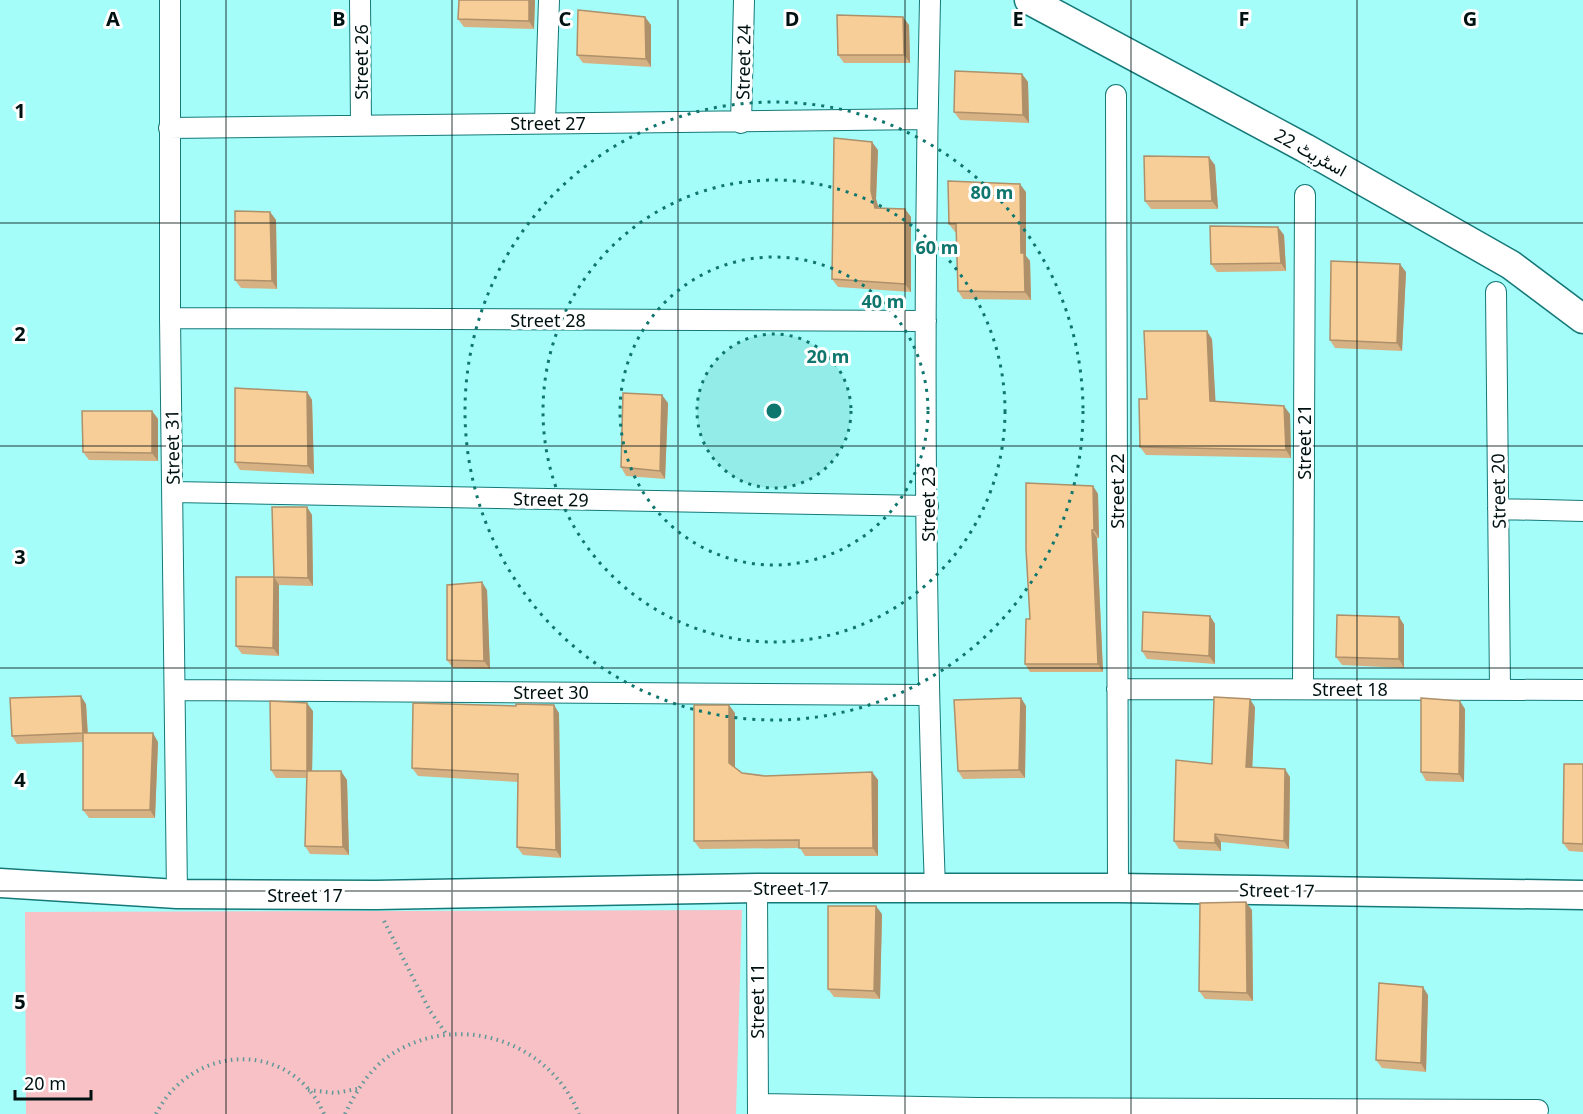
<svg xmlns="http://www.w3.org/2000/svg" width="1583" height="1114" viewBox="0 0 1583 1114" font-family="'Noto Sans',Vazirmatn,sans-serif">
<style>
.green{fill:#f7c1c5}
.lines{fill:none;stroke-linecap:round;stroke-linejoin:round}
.street-casing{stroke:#157978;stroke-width:22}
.secondary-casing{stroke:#157978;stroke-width:31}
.path{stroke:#5f9897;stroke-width:4;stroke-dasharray:1.5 4.5;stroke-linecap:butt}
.street{stroke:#fff;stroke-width:20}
.secondary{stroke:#fff;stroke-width:28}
.wall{fill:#d5b183}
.shaded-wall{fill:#ae906a}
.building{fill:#f8ce98;stroke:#ae906a;stroke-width:1.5}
.grid{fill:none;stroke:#011;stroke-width:1.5;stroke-opacity:0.55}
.ring{fill:none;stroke:#0f766e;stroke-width:3;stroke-dasharray:3 6}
.labels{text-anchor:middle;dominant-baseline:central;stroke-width:6;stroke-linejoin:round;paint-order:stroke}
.street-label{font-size:18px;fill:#011;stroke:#fff}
.grid-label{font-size:20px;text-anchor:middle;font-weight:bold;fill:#011;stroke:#fff;stroke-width:6;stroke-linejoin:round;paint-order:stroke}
.centre{fill:#0f766e;stroke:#fff;stroke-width:3}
.ring-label{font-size:18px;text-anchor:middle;font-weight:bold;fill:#0f766e;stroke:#fff;stroke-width:6;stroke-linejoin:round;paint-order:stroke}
</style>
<rect width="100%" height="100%" fill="#a5fdfa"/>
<path class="green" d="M742 910 736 1114H26L25 912Z"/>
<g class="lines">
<defs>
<path id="street" d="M170 0V318L177 894
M360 0 361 125
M930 0C923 296 924 592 935 888
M1116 95 1118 888
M545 122 549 0
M741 123 744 0
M169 128 927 119
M1496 292 1500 689
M170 318 926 321
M173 492 928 506
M1498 509 1583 511
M1117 689 1583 690
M1303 689 1305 195
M175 690 928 695
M757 888 758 1114
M758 1104 978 1108 1538 1110"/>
<path id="secondary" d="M1029 0 1305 148 1511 265 1583 319
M0 883 177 894 376 895 757 888H1118L1583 895"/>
</defs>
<use href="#street" class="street-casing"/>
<use href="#secondary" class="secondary-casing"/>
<path class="path" d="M384 921 430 1011 447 1035
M308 1090 335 1093 357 1089
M156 1114C192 1043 291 1039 324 1114
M345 1114C355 1093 369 1070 389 1056 456 1010 549 1040 579 1114"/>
<use href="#street" class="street"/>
<use href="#secondary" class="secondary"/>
</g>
<path class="wall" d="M535 0 534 29 464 27 458 19Z
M645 17 651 25V67L583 63 577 55Z
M909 25 910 63H844L838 55Z
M1022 74 1028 82 1029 123 960 120 954 112Z
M878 150 876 199 879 208 905 209 911 217V292L838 287 832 279Z
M1215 165 1218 209H1151L1145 201Z
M1026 192V256L1030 261 1031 300 963 299 958 291 956 232H955L949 224Z
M270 212 276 220 277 289 241 288 235 280Z
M1284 235 1286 271 1217 272 1211 264Z
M1406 272 1402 351 1335 348 1330 340Z
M1212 339 1215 401 1290 414 1291 458 1146 455 1140 447 1147 399Z
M307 392 312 400 314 474 240 470 235 462Z
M668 403 665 479 626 476 621 467Z
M152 411 158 419V461L89 460 83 452Z
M1093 486 1098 494 1099 538H1097L1103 672H1030L1025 664 1030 619Z
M307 507 312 515 313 586 279 585V656L242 654 236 646 274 577Z
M487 590 490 669 453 668 447 660Z
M1210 616 1215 624V664L1147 659 1142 651Z
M1399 617 1404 625V668L1342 665 1336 657Z
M1021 698 1026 706 1025 778 963 779 958 771Z
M86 704 88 733 158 742 155 818H89L83 810V742L17 744 12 736Z
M516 706 559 713 561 858 523 855 517 847 518 782 418 776 412 768Z
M1255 707 1252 767 1290 777 1289 849 1221 842V851L1179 849 1174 841 1212 764Z
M1465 709 1464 782 1426 781 1421 772Z
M313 711 312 771 347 780 349 855 310 854 305 846 307 778H276L271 770Z
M735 713V768L742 773 765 776 872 772 878 780V856H805L800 848 700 849 694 841Z
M1583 764V852L1569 851 1563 843Z
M1252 910 1253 1001 1205 999 1199 991Z
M882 914 880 999 834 997 828 989Z
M1428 995 1426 1072 1382 1068 1376 1060Z"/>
<path class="shaded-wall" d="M529 0H535L534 29 529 21Z
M645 17 651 25V67L646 59Z
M903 17 909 25 910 63 904 55Z
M1022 74 1028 82 1029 123 1023 115Z
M872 142 878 150 876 199 881 216 875 208 871 191Z
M1209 157 1215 165 1218 209 1212 201Z
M1020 184 1026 192V256L1030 261 1031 300 1025 292 1021 253Z
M905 209 911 217V292L905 284Z
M270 212 276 220 277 289 272 281Z
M1278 227 1284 235 1286 271 1281 263Z
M1400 264 1406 272 1402 351 1397 343Z
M1207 331 1212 339 1216 409 1210 401Z
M307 392 312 400 314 474 308 466Z
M662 395 668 403 665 479 660 471Z
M1284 406 1290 414 1291 458 1286 450Z
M152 411 158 419V461L152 453Z
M1093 486 1098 494 1099 538 1094 530Z
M307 507 312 515 313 586 308 578Z
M1092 530 1097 538 1103 672 1098 664Z
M274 577 279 585V656L273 648Z
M482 582 487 590 490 669 484 661Z
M1210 616 1215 624V664L1209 656Z
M1399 617 1404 625V668L1399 659Z
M81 696 86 704 88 741 83 733Z
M1021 698 1026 706 1025 778 1019 770Z
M1250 699 1255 707 1252 775 1246 767Z
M1460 701 1465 709 1464 782 1459 774Z
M307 703 313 711 312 779 307 771Z
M554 705 559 713 561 858 556 850Z
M729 705 735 713V771L729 763Z
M153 733 158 742 155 818 150 810Z
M1285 769 1290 777 1289 849 1284 841Z
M341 771 347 780 349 855 343 847Z
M872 772 878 780V856L873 848Z
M1215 834 1221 842V851L1215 843Z
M1246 902 1252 910 1253 1001 1247 993Z
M876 906 882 914 880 999 874 991Z
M1423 987 1428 995 1426 1072 1421 1063Z"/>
<path class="building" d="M459 0H529V21L458 19Z
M578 10 645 17 646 59 577 55Z
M837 15 903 17 904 55H838Z
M955 71 1022 74 1023 115 954 112Z
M834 138 872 142 871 191 875 208 905 209V284L832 279Z
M1144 156 1209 157 1212 201H1145Z
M948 181 1020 184 1021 253H1024L1025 292 958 291 956 224H949Z
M235 211 270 212 272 281 235 280Z
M1210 226 1278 227 1281 263 1211 264Z
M1331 261 1400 264 1397 343 1330 340Z
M1144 331H1207L1210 401 1284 406 1286 450 1140 447 1139 399H1147Z
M235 388 307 392 308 466 235 462Z
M623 393 662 395 660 471 621 467Z
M82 411H152V453L83 452Z
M1026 483 1093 486 1094 530H1092L1098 664H1025L1026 619H1030L1026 549Z
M272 507H307L308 578 274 577Z
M236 577H274L273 648 236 646Z
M482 582 484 661 447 660V585Z
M1143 612 1210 616 1209 656 1142 651Z
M1337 615 1399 617V659L1336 657Z
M81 696 83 733 12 736 10 698Z
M1214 697 1250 699 1246 767 1285 769 1284 841 1215 834V843L1174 841 1176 760 1212 764Z
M1021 698 1019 770 958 771 954 700Z
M1421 698 1460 701 1459 774 1421 772Z
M270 701 307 703V771L271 770Z
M413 703 516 706V704L554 705 556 850 517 847 518 774 412 768Z
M694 705H729V763L742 773 765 776 872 772 873 848H799V840L694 841Z
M83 733H153L150 810H83Z
M1564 764H1583V844L1563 843Z
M307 771H341L343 847 305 846Z
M1246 902 1247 993 1199 991 1200 903Z
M828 906H876L874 991 828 989Z
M1379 983 1423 987 1421 1063 1376 1060Z"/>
<path class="grid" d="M226 0V1114M452 0V1114M678 0V1114M905 0V1114M1131 0V1114M1357 0V1114M0 223H1583M0 446H1583M0 668H1583M0 891H1583"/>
<circle cx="774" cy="411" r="77" fill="#0f766e" fill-opacity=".12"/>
<g class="ring">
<circle cx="774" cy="411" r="77"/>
<circle cx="774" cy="411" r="154"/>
<circle cx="774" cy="411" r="231"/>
<circle cx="774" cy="411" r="309"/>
</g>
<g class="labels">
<g class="street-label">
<text transform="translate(361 62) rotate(-90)">Street 26</text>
<text transform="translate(743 62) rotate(-89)">Street 24</text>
<text x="548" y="123">Street 27</text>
<text transform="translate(1311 152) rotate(29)">اسٹریٹ 22</text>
<text x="548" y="320">Street 28</text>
<text transform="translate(1304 442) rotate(-90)">Street 21</text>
<text transform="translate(172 447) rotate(-91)">Street 31</text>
<text transform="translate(1117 491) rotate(-90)">Street 22</text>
<text transform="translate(1498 491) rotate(-91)">Street 20</text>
<text transform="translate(551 499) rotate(1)">Street 29</text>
<text transform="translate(928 504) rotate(-90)">Street 23</text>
<text x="1350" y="689">Street 18</text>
<text x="551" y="692">Street 30</text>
<text x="791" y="888">Street 17</text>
<text transform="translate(1277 890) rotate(1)">Street 17</text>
<text x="305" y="895">Street 17</text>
<text transform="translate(757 1001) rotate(-90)">Street 11</text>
</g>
</g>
<g class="grid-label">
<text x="113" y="26">A</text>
<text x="339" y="26">B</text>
<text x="565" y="26">C</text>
<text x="792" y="26">D</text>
<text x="1018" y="26">E</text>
<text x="1244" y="26">F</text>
<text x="1470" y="26">G</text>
<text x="20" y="118">1</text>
<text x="20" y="341">2</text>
<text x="20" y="564">3</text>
<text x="20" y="787">4</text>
<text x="20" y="1009">5</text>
</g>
<circle cx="774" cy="411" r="9" class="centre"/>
<g class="ring-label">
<text x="992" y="199">80 m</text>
<text x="937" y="254">60 m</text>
<text x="883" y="308">40 m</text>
<text x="828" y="363">20 m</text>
</g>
<path d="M15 1090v9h76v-9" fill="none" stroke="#001111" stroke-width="3"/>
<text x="24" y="1090" font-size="18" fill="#001111" stroke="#ffffff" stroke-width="4.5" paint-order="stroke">20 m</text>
</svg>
